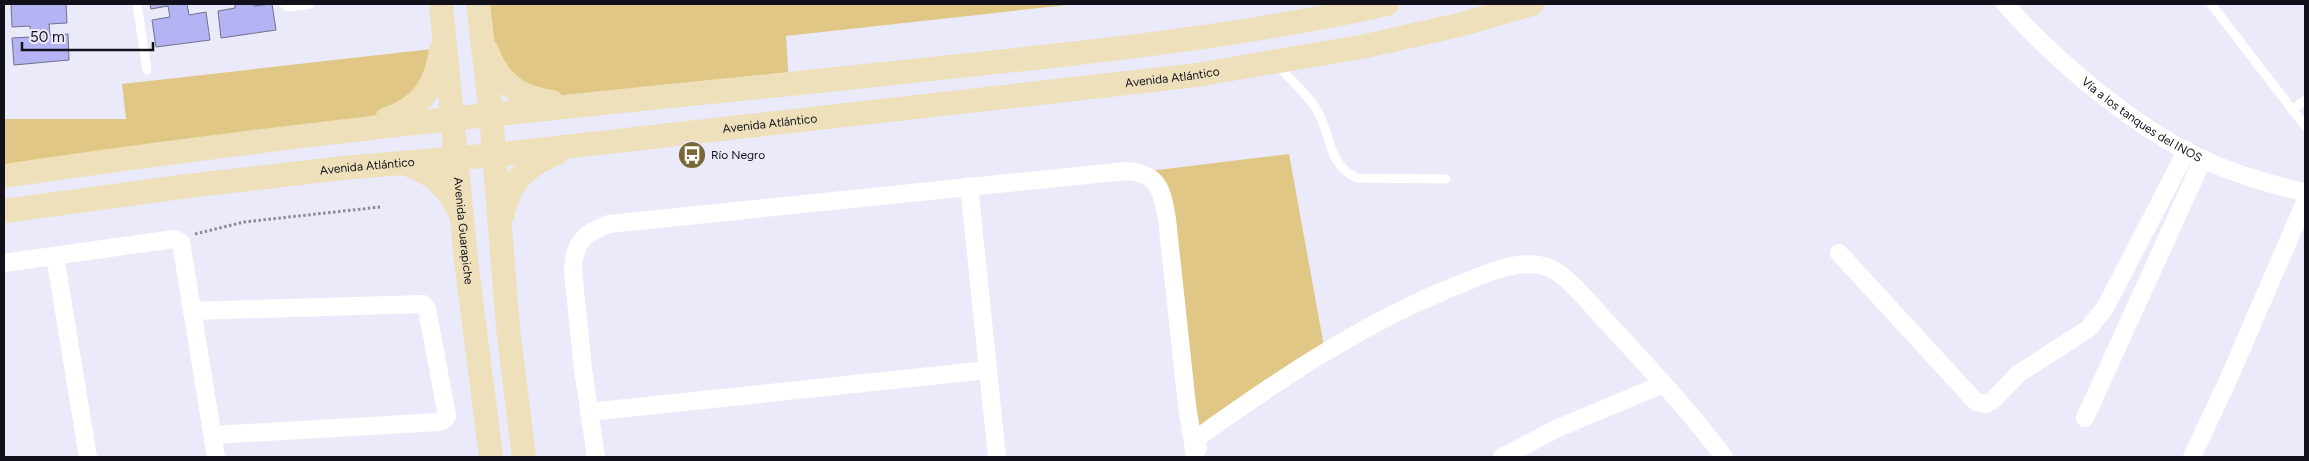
<svg xmlns="http://www.w3.org/2000/svg" width="2309" height="461" viewBox="0 0 2309 461" font-family="Figtree,sans-serif">
<style>
.green{fill:#e1c785}
.building{fill:#b5b3f3;stroke:#71718a}
.lines{fill:none;stroke-linecap:round;stroke-linejoin:round}
.path{stroke:#8a8a98;stroke-width:3;stroke-dasharray:2.5 2.5;stroke-linecap:butt}
.lane{stroke:#fff;stroke-width:9}
.street{stroke:#fff;stroke-width:18}
.secondary{stroke:#ede0bb;stroke-width:24}
.labels{text-anchor:middle;dominant-baseline:central;stroke-width:4;stroke-linejoin:round;paint-order:stroke}
.street-label{font-size:12px;fill:#12111b;stroke:#eaeafb}
.poi-label{font-size:12px;fill:#12111b;stroke:#eaeafb;text-anchor:start}
</style>
<rect width="100%" height="100%" fill="#eaeafb"/>
<path class="green" d="M478 4H1076L786 36 789 84 579 105 515 91Z
M441 48 409 110 4 176V119H126L122 84Z
M1289 154 1325 352 1193 441 1167 219 1141 172Z"/>
<path class="building" d="M11 4H66L67 23 49 24 50 35 68 34 69 60 14 65 12 38 31 37 30 26 12 27Z
M150 4H189H187L189 15 206 12 210 40 156 47 152 20 170 17 168 6 151 9Z
M235 4H254V6L272 4 276 30 221 38 218 11 235 8Z"/>
<g class="lines">
<path class="path" d="M195 234 244 222 380 207"/>
<path class="lane" d="M137 4 147 70
M284 4 288 7 310 4
M2211 4 2305 126
M1275 63C1288 77 1304 91 1315 107 1332 131 1326 165 1357 178L1446 179
M2292 110 2305 100"/>
<g class="street">
<path id="s1" d="M2005 4C2058 63 2131 125 2204 160 2236 174 2271 185 2305 192"/>
<path d="M969 186 997 457"/>
<path d="M1839 253 1976 402 1986 404 1993 400 2018 374 2088 329 2105 308 2187 150"/>
<path d="M55 256 88 457"/>
<path d="M4 263 174 239 181 242 216 457"/>
<path d="M192 311 423 304 427 309 446 410 447 416 444 420 439 422 213 435"/>
<path d="M589 412 988 370"/>
<path d="M2085 418 2203 159"/>
<path d="M1198 448 1193 441C1278 380 1365 321 1463 283 1488 273 1519 258 1547 267 1565 272 1592 306 1605 320 1646 364 1688 409 1724 457"/>
<path d="M596 457 583 369 573 271C574 242 583 234 609 224L1126 171C1159 173 1162 190 1167 219L1187 405 1195 457"/>
<path d="M1502 457 1556 429 1663 384"/>
<path d="M2192 457 2229 378 2305 202"/>
</g>
<g class="secondary">
<path id="s2" d="M441 4 466 260 491 457"/>
<path d="M478 4 491 114 508 328 524 457"/>
<path d="M487 51C499 84 519 97 552 102"/>
<path d="M387 119C421 108 436 86 441 50"/>
<path d="M404 163C434 174 445 184 460 212"/>
<path d="M4 176C265 137 528 110 790 84 871 76 953 66 1034 58 1152 45 1271 30 1387 4"/>
<path id="s3" d="M4 211 188 186 343 168 494 155 1197 75 1366 46 1463 24 1532 4"/>
<path d="M502 216C509 182 526 165 557 153"/>
</g>
</g>
<defs>
<symbol id="bus-disc" viewBox="-11 -11 22 22"><circle r="9.5" fill="#7b6736" stroke="#eaeafb"/><path d="M-5-6H5V4H4V6H2V4H-2V6H-4V4H-5ZM-3.5-4V0h7V-4ZM-3.5 1.2v1.5H-2V1.2ZM2 1.2v1.5H3.5V1.2Z" fill="#fff"/></symbol>
</defs>
<g fill-rule="evenodd">
<use href="#bus-disc" x="676" y="139" width="32" height="32"/>
</g>
<g class="labels">
<g class="street-label">
<text stroke="none"><textPath href="#s3" startOffset="1176">Avenida Atlántico</textPath></text>
<text stroke="none"><textPath href="#s1" startOffset="180">Vía a los tanques del INOS</textPath></text>
<text stroke="none"><textPath href="#s3" startOffset="771">Avenida Atlántico</textPath></text>
<text stroke="none"><textPath href="#s3" startOffset="366">Avenida Atlántico</textPath></text>
<text stroke="none"><textPath href="#s2" startOffset="228">Avenida Guarapiche</textPath></text>
</g>
<g class="poi-label">
<text x="711" y="155">Río Negro</text>
</g>
</g>
<rect width="2309" height="461" fill="none" stroke="#12111b" stroke-width="10"/>
<path d="M22 42v8h131v-8" fill="none" stroke="#12111b" stroke-width="2.5"/>
<text x="30" y="42" font-size="15" fill="#12111b" stroke="#eaeafb" stroke-width="4" paint-order="stroke">50 m</text>
</svg>
